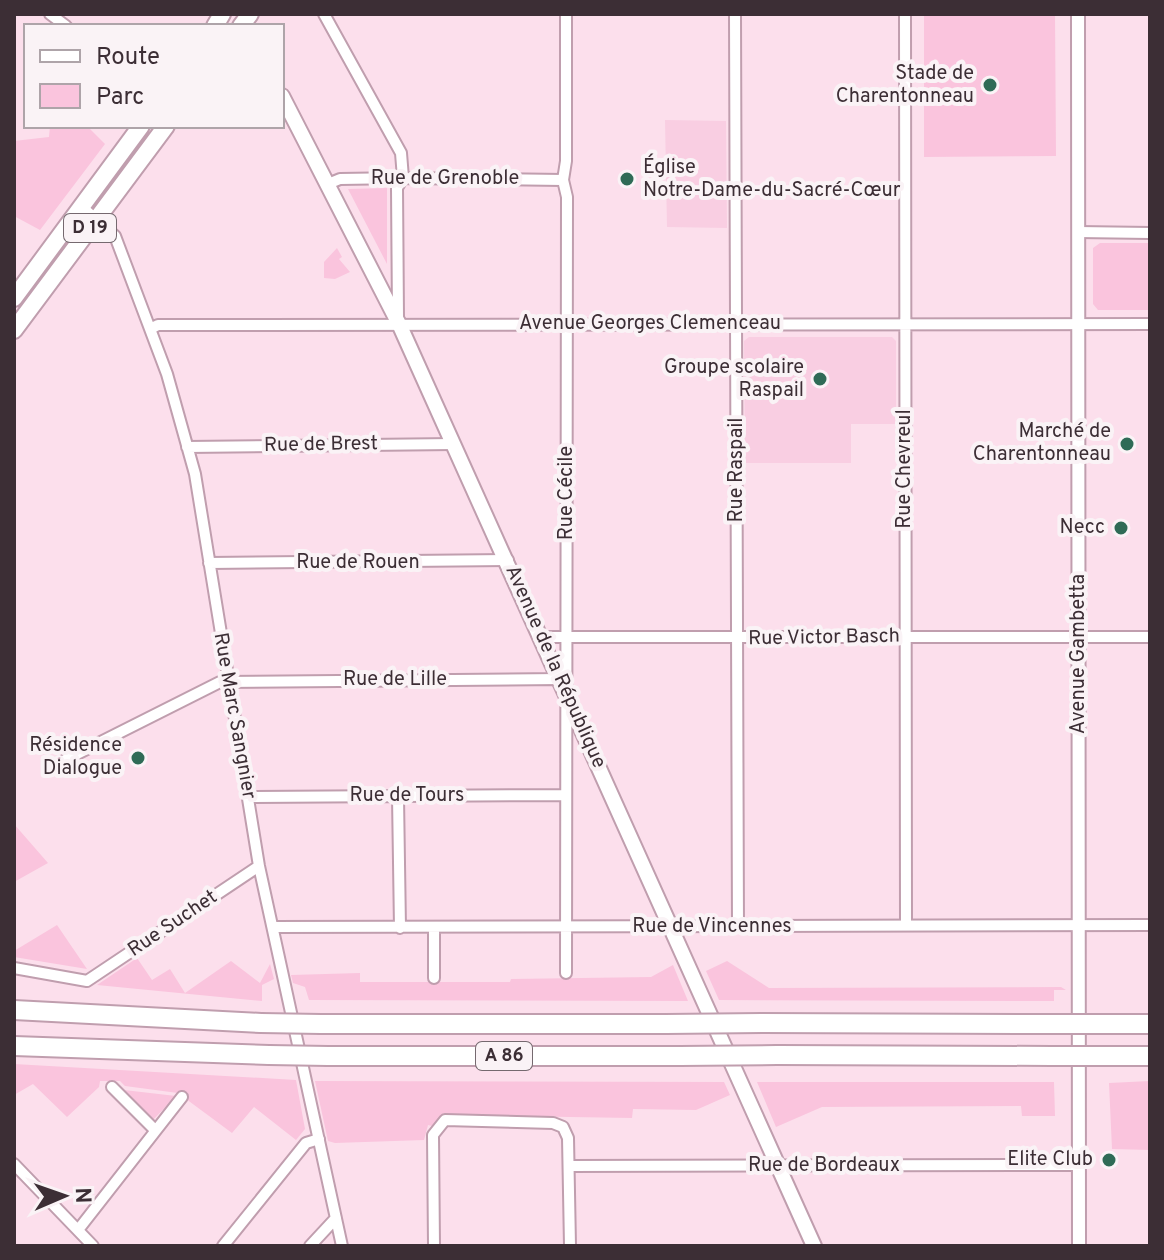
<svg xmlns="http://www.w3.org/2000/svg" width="1164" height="1260" viewBox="0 0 1164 1260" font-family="Overpass,sans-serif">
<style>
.built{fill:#f9cee2}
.green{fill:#fac4dd}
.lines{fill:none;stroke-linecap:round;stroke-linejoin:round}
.minor-casing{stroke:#c09eae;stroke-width:14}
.tertiary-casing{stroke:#c09eae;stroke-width:16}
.secondary-casing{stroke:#c09eae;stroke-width:18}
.primary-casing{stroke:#c09eae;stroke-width:20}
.motorway-casing{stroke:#c09eae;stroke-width:22}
.minor{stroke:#fff;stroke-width:10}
.tertiary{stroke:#fff;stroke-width:12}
.secondary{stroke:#fff;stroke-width:14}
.primary{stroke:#fff;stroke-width:16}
.motorway{stroke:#fff;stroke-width:18}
.motorway-bridge-casing{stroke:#c09eae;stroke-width:22;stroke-linecap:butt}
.motorway-bridge{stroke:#fff;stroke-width:18}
.poi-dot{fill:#2f6b56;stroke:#faf3f6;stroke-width:3}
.labels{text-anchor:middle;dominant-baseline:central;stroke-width:8;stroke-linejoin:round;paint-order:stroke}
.shield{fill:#faf3f6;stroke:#75696f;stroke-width:2}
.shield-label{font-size:18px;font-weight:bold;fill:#3c2e35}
.poi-label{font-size:20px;fill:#3c2e35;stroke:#faf3f6;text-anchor:end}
.street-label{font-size:20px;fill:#3c2e35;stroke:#faf3f6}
</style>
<rect width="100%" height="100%" fill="#fcdfec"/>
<path class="built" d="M665 120 726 121 727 228 667 227Z
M749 337H892L896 341V424H851V463H745L744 341Z"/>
<path class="green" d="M924 14H1055L1056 156 924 157Z
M50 126H87L105 144 40 230 14 216V141L49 137Z
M387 188V264L348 189Z
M1100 243H1150V310H1098L1093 304V248Z
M337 248 342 257 339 259 350 272 335 279 324 278V262Z
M14 824 48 863 14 882Z
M57 925 87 969 14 957V951Z
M137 958 152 980 170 969 185 993 231 961 260 983 270 964 274 979 262 985V1001L97 985Z
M727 961 769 988 1061 987 1066 990H1054V1001L719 1000 706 971Z
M673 965 688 1001 309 1000 305 987 293 983 291 975 360 973V982H510L511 979 651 977Z
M14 1064 296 1080 305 1129 296 1140 254 1107 232 1133 178 1093 125 1086 120 1081H100L99 1087 67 1117 33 1084 14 1095Z
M315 1081 724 1082 730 1095 696 1110 633 1109 632 1118 448 1115 432 1126 428 1125 424 1140 335 1143 328 1141Z
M1150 1081V1150L1112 1149 1109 1083Z
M757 1082H1054L1055 1116H1022L1021 1106 822 1107 776 1127Z
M124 1090 176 1096 153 1120Z"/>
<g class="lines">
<defs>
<path id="minor" d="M50 14 66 26
M324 14 401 153 403 178 397 188 398 316
M566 14V161L563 180 567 197 566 973
M735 14 738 927
M905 14 906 925
M328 184 340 179 403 178 563 180
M82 207 115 236 167 374 195 474 259 866 342 1246
M1078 232 1150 233
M150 329 158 325 1150 324
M187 447 454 444
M209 563 508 560
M542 637H1150
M65 760 220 682 561 679
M248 797 566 795
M398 797 400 928
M273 927 1150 925
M14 968 87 981 259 866
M434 978V928
M112 1087 155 1130
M14 1164 93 1246
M569 1166 1079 1165
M78 1230 182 1097
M223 1246 306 1143 319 1139
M310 1246 336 1218
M434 1246 433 1135 445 1120 553 1123 563 1127 568 1138 570 1246"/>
<path id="tertiary" d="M1078 14 1079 1246"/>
<path id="secondary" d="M282 96 400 326 814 1246"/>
<path id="primary" d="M215 26 222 14
M241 26 250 14
M14 298 141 126
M14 330 166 126"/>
<path id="motorway" d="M14 1010 261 1023
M762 1023 1052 1024
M321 1024H666
M14 1046 269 1055
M777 1055 1052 1056
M328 1056H680"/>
</defs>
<use href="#minor" class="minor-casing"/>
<use href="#tertiary" class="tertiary-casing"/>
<use href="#secondary" class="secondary-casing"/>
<use href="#primary" class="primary-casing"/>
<use href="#motorway" class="motorway-casing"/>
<use href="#minor" class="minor"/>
<use href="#tertiary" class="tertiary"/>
<use href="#secondary" class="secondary"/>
<use href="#primary" class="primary"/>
<use href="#motorway" class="motorway"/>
<defs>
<path id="motorway-bridge" d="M261 1023 321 1024
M666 1024 762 1023
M1052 1024H1150
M269 1055 328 1056
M680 1056 777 1055
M1052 1056H1150"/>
</defs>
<use href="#motorway-bridge" class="motorway-bridge-casing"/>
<use href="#motorway-bridge" class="motorway-bridge"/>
</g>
<g class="poi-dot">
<circle cx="990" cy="85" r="8"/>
<circle cx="627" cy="179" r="8"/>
<circle cx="820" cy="379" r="8"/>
<circle cx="1127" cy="444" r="8"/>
<circle cx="1121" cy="528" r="8"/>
<circle cx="138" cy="758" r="8"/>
<circle cx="1109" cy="1160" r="8"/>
</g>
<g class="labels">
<g class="shield">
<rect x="64" y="214" width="52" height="28" rx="6"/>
<rect x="476" y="1042" width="56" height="28" rx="6"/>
</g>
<g class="shield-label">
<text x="90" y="228">D 19</text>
<text x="504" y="1056">A 86</text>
</g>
<g class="poi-label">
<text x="974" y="74">Stade de<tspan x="974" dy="23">Charentonneau</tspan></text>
<text x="643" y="168" text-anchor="start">Église<tspan x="643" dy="23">Notre-Dame-du-Sacré-Cœur</tspan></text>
<text x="804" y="368">Groupe scolaire<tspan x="804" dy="23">Raspail</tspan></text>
<text x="1111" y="432">Marché de<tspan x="1111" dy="23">Charentonneau</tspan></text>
<text x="1105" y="528">Necc</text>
<text x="122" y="746">Résidence<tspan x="122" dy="23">Dialogue</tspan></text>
<text x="1093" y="1160">Elite Club</text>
</g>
<g class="street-label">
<text x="445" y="179">Rue de Grenoble</text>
<text x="650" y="324">Avenue Georges Clemenceau</text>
<text transform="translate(321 445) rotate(-1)">Rue de Brest</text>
<text transform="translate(905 469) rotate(-90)">Rue Chevreul</text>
<text transform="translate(737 470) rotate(-90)">Rue Raspail</text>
<text transform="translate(567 493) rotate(-90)">Rue Cécile</text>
<text x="358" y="563">Rue de Rouen</text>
<text transform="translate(824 638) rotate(-1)">Rue Victor Basch</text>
<text transform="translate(1079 654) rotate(-90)">Avenue Gambetta</text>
<text transform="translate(555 667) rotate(66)">Avenue de la République</text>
<text x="395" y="680">Rue de Lille</text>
<text transform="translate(234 716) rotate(80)">Rue Marc Sangnier</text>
<text x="407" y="796">Rue de Tours</text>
<text transform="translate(173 924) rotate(-34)">Rue Suchet</text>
<text x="712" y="927">Rue de Vincennes</text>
<text x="824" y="1166">Rue de Bordeaux</text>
</g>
</g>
<rect width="1164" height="1260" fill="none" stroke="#3c2e35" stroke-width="32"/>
<rect x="24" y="24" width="260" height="104" fill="#faf3f6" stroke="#aea4a9" stroke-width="2"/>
<rect x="40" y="50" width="40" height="12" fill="#ffffff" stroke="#aea4a9" stroke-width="2"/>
<text x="96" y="64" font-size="24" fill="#3c2e35">Route</text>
<rect x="40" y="84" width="40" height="24" fill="#fac4dd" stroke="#aea4a9" stroke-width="2"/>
<text x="96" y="104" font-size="24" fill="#3c2e35">Parc</text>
<g transform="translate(64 1196) rotate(88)" stroke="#faf3f6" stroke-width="6" paint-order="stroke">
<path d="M0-6L14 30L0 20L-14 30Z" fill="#3c2e35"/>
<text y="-12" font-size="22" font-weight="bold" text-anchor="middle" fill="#3c2e35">N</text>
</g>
</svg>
